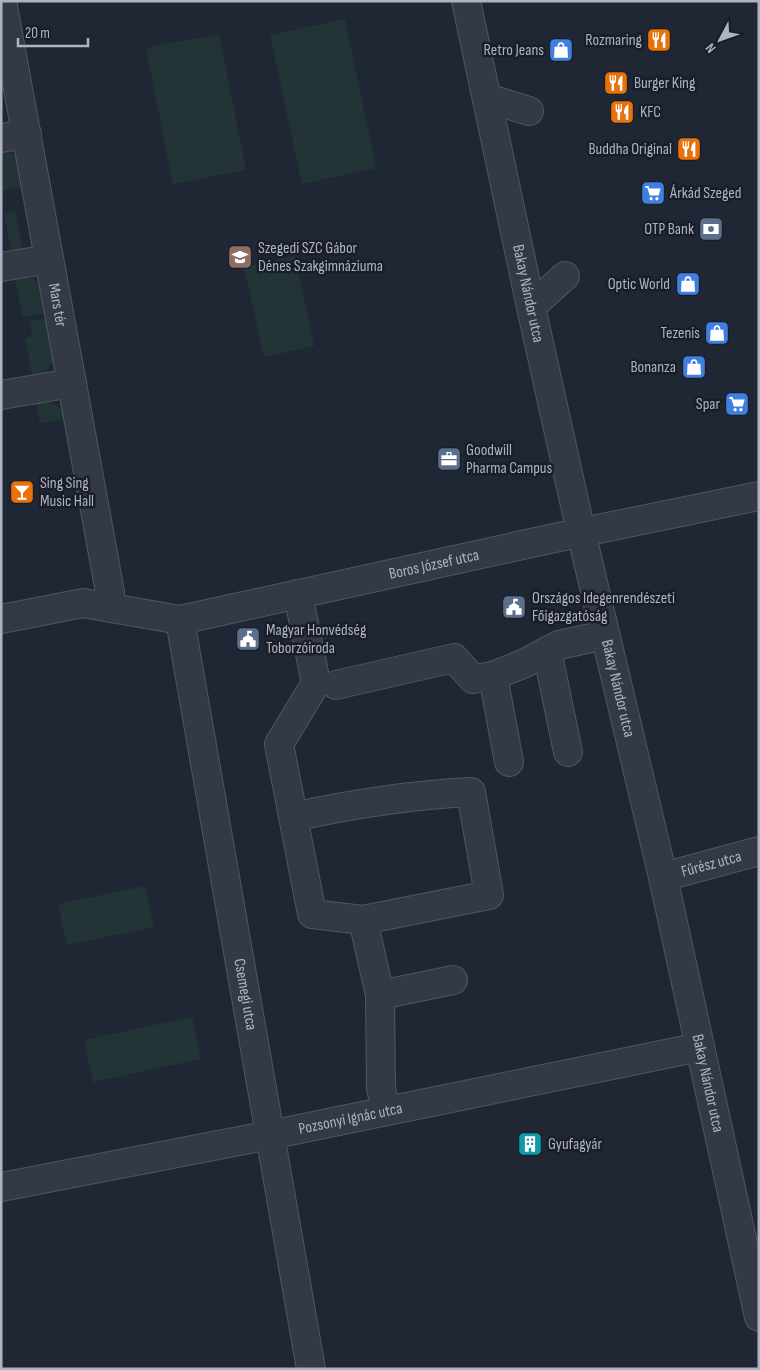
<svg xmlns="http://www.w3.org/2000/svg" width="760" height="1370" viewBox="0 0 760 1370" font-family="'Sofia Sans Condensed',sans-serif">
<style>
.green{fill:#233436}
.lines{fill:none;stroke-linecap:round;stroke-linejoin:round}
.minor-casing{stroke:#515663;stroke-width:30}
.minor{stroke:#333945;stroke-width:28}
.labels{text-anchor:middle;dominant-baseline:central;stroke-width:5;stroke-linejoin:round;paint-order:stroke}
.poi-label{font-size:16px;fill:#adb3c2;stroke:#191e29;text-anchor:start}
.street-label{font-size:16px;fill:#adb3c2;stroke:#191e29}
</style>
<rect width="100%" height="100%" fill="#202734"/>
<path class="green" d="M345 19 376 168 302 184 270 35Z
M219 34 246 170 173 184 146 48Z
M1 149C22 152 21 170 22 186L1 191Z
M15 211 23 251 11 252 4 213Z
M295 256 314 346 264 357 244 267Z
M14 275C42 276 42 287 46 312L23 317Z
M46 319 54 361 44 373 33 379 25 338 32 336 30 321Z
M36 401C49 401 63 405 66 419L40 423Z
M145 886 154 927 67 945 58 904Z
M192 1017 201 1059 93 1082 84 1040Z"/>
<g class="lines">
<defs>
<g id="minor">
<path id="s1" d="M2 1 110 592V608"/>
<path id="s2" d="M466 1 531 307 581 532 663 877 759 1317"/>
<path d="M487 98 529 111"/>
<path d="M1 138 27 134"/>
<path d="M1 267 49 259"/>
<path d="M531 307 565 276"/>
<path d="M1 395 72 383"/>
<path d="M298 594 316 683 279 744 312 914 363 920 380 995 381 1088 386 1111"/>
<path id="s3" d="M1 619 83 603 180 620 559 537 759 496"/>
<path id="s4" d="M180 620 311 1369"/>
<path d="M547 651 568 752"/>
<path d="M493 676 509 762"/>
<path d="M336 685 454 658 473 679 493 676 525 663 559 645 605 635"/>
<path d="M293 817C352 804 411 795 471 792L489 895 363 920"/>
<path id="s5" d="M663 877 759 851"/>
<path d="M380 995 453 980"/>
<path id="s6" d="M1 1187 270 1135 700 1047"/>
</g>
</defs>
<use href="#minor" class="minor-casing"/>
<use href="#minor" class="minor"/>
</g>
<defs>
<symbol id="restaurant-square" viewBox="-11 -11 22 22"><rect x="-9" y="-9" width="18" height="18" rx="4" fill="#e8710a" stroke="#191e29"/><path d="M-5-6h1v4h1v-4h1v4h1v-4h1v5L-1.5 .5V6h-2V.5L-5-1ZM5-6V6H3V1.5H1.5Q1.5-4 5-6Z" fill="#fff"/></symbol>
<symbol id="shop-square" viewBox="-11 -11 22 22"><rect x="-9" y="-9" width="18" height="18" rx="4" fill="#3f7fe0" stroke="#191e29"/><path d="M-5-2.5h2.3a2.7 3.5 0 0 1 5.4 0H5L5.5 6h-11ZM-1.5-2.5h3a1.5 2.3 0 0 0-3 0Z" fill="#fff"/></symbol>
<symbol id="supermarket-square" viewBox="-11 -11 22 22"><rect x="-9" y="-9" width="18" height="18" rx="4" fill="#3f7fe0" stroke="#191e29"/><path d="M-6-5.5h2.5l.6 2H6L4.5 2H-2.5L-4.4-4H-6ZM-1.5 3.2a1.3 1.3 0 1 0 .1 0ZM3 3.2a1.3 1.3 0 1 0 .1 0Z" fill="#fff"/></symbol>
<symbol id="bank-square" viewBox="-11 -11 22 22"><rect x="-9" y="-9" width="18" height="18" rx="4" fill="#5c6f8a" stroke="#191e29"/><path d="M-6-4H6V4H-6ZM0-2.3a2.3 2.3 0 1 0 0 4.6a2.3 2.3 0 1 0 0-4.6Z" fill="#fff"/></symbol>
<symbol id="school-square" viewBox="-11 -11 22 22"><rect x="-9" y="-9" width="18" height="18" rx="4" fill="#8d6e63" stroke="#191e29"/><path d="M0-5L7-2L0 1L-7-2ZM-4 1L0 2.5L4 1V4Q0 6-4 4Z" fill="#fff"/></symbol>
<symbol id="office-square" viewBox="-11 -11 22 22"><rect x="-9" y="-9" width="18" height="18" rx="4" fill="#5c6f8a" stroke="#191e29"/><path d="M-6-3h4V-5.5h4V-3h4V5H-6ZM-1-4.5V-3h2v-1.5ZM-6 0V1H6V0Z" fill="#fff"/></symbol>
<symbol id="bar-square" viewBox="-11 -11 22 22"><rect x="-9" y="-9" width="18" height="18" rx="4" fill="#e8710a" stroke="#191e29"/><path d="M-6-5H6L.8 .8V4.5H3.5V6h-7V4.5H-.8V.8Z" fill="#fff"/></symbol>
<symbol id="civic-square" viewBox="-11 -11 22 22"><rect x="-9" y="-9" width="18" height="18" rx="4" fill="#5c6f8a" stroke="#191e29"/><path d="M-.6-6.5H3V-4.5H.6V-3L4-1V1h2V6H-6V1h2V-1L-.6-3ZM-1.2 2.5V6h2.4V2.5Z" fill="#fff"/></symbol>
<symbol id="building-square" viewBox="-11 -11 22 22"><rect x="-9" y="-9" width="18" height="18" rx="4" fill="#0f9aa8" stroke="#191e29"/><path d="M-4-6H4V6H1V3H-1V6H-4ZM-2.5-4.3h1.7v1.8h-1.7ZM.8-4.3h1.7v1.8H.8ZM-2.5-1h1.7V.8h-1.7ZM.8-1h1.7V.8H.8Z" fill="#fff"/></symbol>
</defs>
<g fill-rule="evenodd">
<use href="#restaurant-square" x="645" y="26" width="28" height="28"/>
<use href="#shop-square" x="547" y="36" width="28" height="28"/>
<use href="#restaurant-square" x="602" y="69" width="28" height="28"/>
<use href="#restaurant-square" x="608" y="98" width="28" height="28"/>
<use href="#restaurant-square" x="675" y="135" width="28" height="28"/>
<use href="#supermarket-square" x="639" y="179" width="28" height="28"/>
<use href="#bank-square" x="697" y="215" width="28" height="28"/>
<use href="#school-square" x="226" y="243" width="28" height="28"/>
<use href="#shop-square" x="674" y="270" width="28" height="28"/>
<use href="#shop-square" x="703" y="319" width="28" height="28"/>
<use href="#shop-square" x="680" y="353" width="28" height="28"/>
<use href="#supermarket-square" x="723" y="390" width="28" height="28"/>
<use href="#office-square" x="435" y="445" width="28" height="28"/>
<use href="#bar-square" x="8" y="478" width="28" height="28"/>
<use href="#civic-square" x="500" y="593" width="28" height="28"/>
<use href="#civic-square" x="234" y="625" width="28" height="28"/>
<use href="#building-square" x="516" y="1130" width="28" height="28"/>
</g>
<g class="labels">
<g class="poi-label">
<text x="642" y="40" text-anchor="end">Rozmaring</text>
<text x="544" y="50" text-anchor="end">Retro Jeans</text>
<text x="634" y="83">Burger King</text>
<text x="640" y="112">KFC</text>
<text x="672" y="149" text-anchor="end">Buddha Original</text>
<text x="670" y="193">Árkád Szeged</text>
<text x="694" y="229" text-anchor="end">OTP Bank</text>
<text x="258" y="248">Szegedi SZC Gábor<tspan x="258" dy="18">Dénes Szakgimnáziuma</tspan></text>
<text x="670" y="284" text-anchor="end">Optic World</text>
<text x="700" y="333" text-anchor="end">Tezenis</text>
<text x="676" y="367" text-anchor="end">Bonanza</text>
<text x="720" y="404" text-anchor="end">Spar</text>
<text x="466" y="450">Goodwill<tspan x="466" dy="18">Pharma Campus</tspan></text>
<text x="40" y="483">Sing Sing<tspan x="40" dy="18">Music Hall</tspan></text>
<text x="532" y="598">Országos Idegenrendészeti<tspan x="532" dy="18">Főigazgatóság</tspan></text>
<text x="266" y="630">Magyar Honvédség<tspan x="266" dy="18">Toborzóiroda</tspan></text>
<text x="548" y="1144">Gyufagyár</text>
</g>
<g class="street-label">
<text stroke="none"><textPath href="#s2" startOffset="299">Bakay Nándor utca</textPath></text>
<text stroke="none"><textPath href="#s1" startOffset="309">Mars tér</textPath></text>
<text stroke="none"><textPath href="#s3" startOffset="442">Boros József utca</textPath></text>
<text stroke="none"><textPath href="#s2" startOffset="704">Bakay Nándor utca</textPath></text>
<text stroke="none"><textPath href="#s5" startOffset="50">Fűrész utca</textPath></text>
<text stroke="none"><textPath href="#s4" startOffset="380">Csemegi utca</textPath></text>
<text stroke="none"><textPath href="#s2" startOffset="1109">Bakay Nándor utca</textPath></text>
<text stroke="none"><textPath href="#s6" startOffset="356">Pozsonyi Ignác utca</textPath></text>
</g>
</g>
<rect width="760" height="1370" fill="none" stroke="#adb3c2" stroke-width="5"/>
<g transform="translate(720 40) rotate(229)" stroke="#191e29" stroke-width="4" paint-order="stroke">
<path d="M0-4L9 19L0 12L-9 19Z" fill="#adb3c2"/>
<text y="-8" font-size="14" font-weight="bold" text-anchor="middle" fill="#adb3c2">N</text>
</g>
<path d="M18 38v8h70v-8" fill="none" stroke="#adb3c2" stroke-width="2.5"/>
<text x="25" y="38" font-size="15" fill="#adb3c2" stroke="#191e29" stroke-width="4" paint-order="stroke">20 m</text>
</svg>
